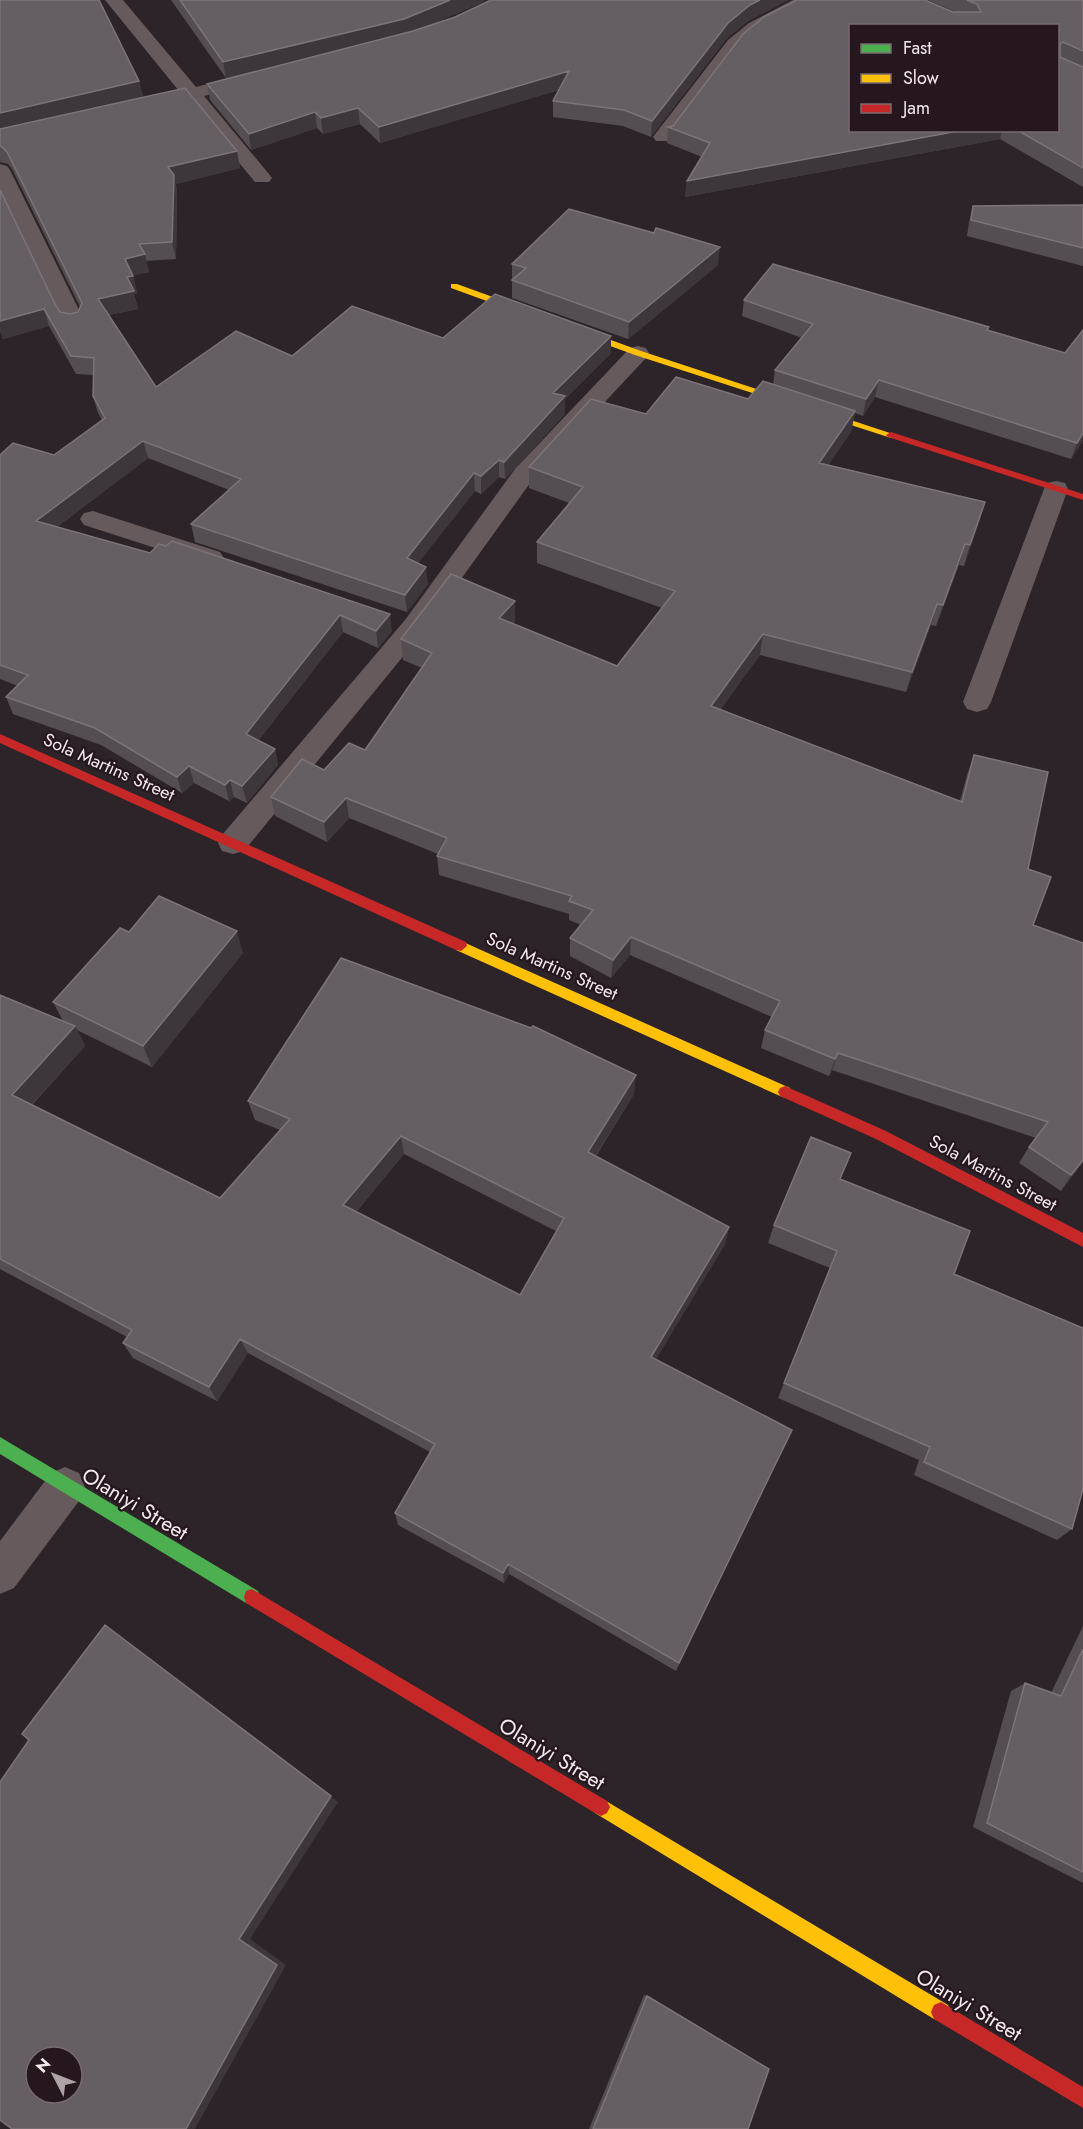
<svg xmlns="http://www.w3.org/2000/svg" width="1083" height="2129" viewBox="0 0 1083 2129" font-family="Jost,sans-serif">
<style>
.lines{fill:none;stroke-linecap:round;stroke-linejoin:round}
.street{fill:#675a5c;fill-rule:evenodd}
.fast{fill:#4caf50;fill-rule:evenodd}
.slow{fill:#ffc107;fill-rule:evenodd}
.jam{fill:#c62828;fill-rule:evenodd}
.wall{fill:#544e52;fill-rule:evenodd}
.shaded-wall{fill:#3d363a}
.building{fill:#655e62;stroke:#7c7478;stroke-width:1.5;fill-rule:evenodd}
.labels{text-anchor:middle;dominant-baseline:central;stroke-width:4.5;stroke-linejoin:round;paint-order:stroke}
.street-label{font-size:18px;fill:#f4e9ed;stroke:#26171e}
.near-street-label{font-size:21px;fill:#f4e9ed;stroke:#26171e}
</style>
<rect width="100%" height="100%" fill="#2c2428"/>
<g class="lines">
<path class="street" d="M105 0H123L196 87 252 73 259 75 261 79 259 83 204 96 269 174 272 178 269 182H255L187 100 147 110 140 108 137 104 140 100 179 91Z
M793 0H815L812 4 761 31 740 48 670 141H656L653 137 656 133 728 40 749 23Z
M0 164 7 166 10 170 85 322 82 327 74 329 66 327 63 322 0 191Z
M638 346 646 348 649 353 646 358 533 479 423 632 244 851 233 854 222 851 218 843 222 835 405 620 515 469 630 348Z
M1056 481 1065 483 1068 489 991 702 987 709 977 712 967 709 963 702 1044 489 1047 483Z
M93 511 220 552 224 558 220 564 211 566 84 525 80 519 84 513Z
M65 1467 79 1473 85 1487 79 1501 14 1588 0 1594V1541L51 1473Z"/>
<path class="fast" d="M0 1437 258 1591 260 1597 258 1603 252 1605 246 1603 0 1454Z"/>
<path class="slow" d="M451 284H457L641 351 896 435 891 438 888 437 635 355 451 288Z
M461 941 790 1088 792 1092 790 1096 785 1098 780 1096 456 950 455 946 456 942Z
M601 1798 948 2005 951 2012 948 2019 941 2022 934 2019 595 1813 592 1807 595 1801Z"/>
<path class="jam" d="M891 432 1083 494V500L888 437 886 435Z
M0 734 466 942 467 946 461 951 456 950 0 743Z
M785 1086 886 1131 1083 1233V1247L876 1139 780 1096 778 1092 780 1088Z
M252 1589 607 1801 610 1807 607 1813 601 1816 595 1813 246 1603 244 1597 246 1591Z
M941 2002 1083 2087V2108L934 2019 931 2012 934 2005Z"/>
</g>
<path class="wall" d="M0 0 139 81 143 97 237 151 240 168 176 184 177 193 176 259 146 261 149 272 133 275 137 293 134 294 138 309 109 315 156 387 292 356 443 338 611 353 565 399V414L505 479 499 477 481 494 475 491 418 563 428 584 407 612 195 542 191 524 229 490 148 458 57 527 392 631 378 648 343 632 258 741 275 749 278 765 247 803 234 797 229 801 194 783 182 793 101 745 13 714 6 697 18 686 0 679V455H54L102 420 98 413 93 396V375L76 374 49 326 3 339 0 330V190L56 306 60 312 70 314 78 312 80 307 12 169 8 164 0 162Z
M171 0H485L481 3 415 31 455 17 491 0H788L748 21 727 38 651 137 623 126 553 117V101L559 90 380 143 360 124 323 134 317 128 251 150 210 100 207 84 322 55 226 78Z
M797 0H925L953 12H956L928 0H1083V187L1000 139 685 197 687 181 702 157 667 143 668 127 673 126 743 34 764 17ZM850 26H1058V130H850Z
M1083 205V266L967 236 969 222 973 206Z
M512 264 718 265 628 339 512 298Z
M744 300 989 327 988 330 1083 440 1071 459 875 397 863 416 855 413 851 432 828 465 985 502 964 566 959 565 936 626 931 625 906 692 760 655 720 709 960 801 967 775 974 755 1028 869 1033 925 1083 943V1162L1061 1191 1019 1163 1029 1147 1036 1138 832 1070 829 1076 761 1048 765 1030 772 1017 630 955 611 978 570 956V938L581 925 569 920V914L439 875 437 856 438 854 349 818 327 842 275 816 271 797 365 750 422 668 403 660 401 639 515 622 513 624 617 666 662 608 537 563V542L569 503 529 488V467L646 414 748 399 773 385 775 370 802 338 742 316Z
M129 932 243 953 152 1067 77 1030 85 1046 32 1105 220 1198 280 1130 255 1120 248 1101 634 1094 596 1156 729 1227 725 1244 656 1359 792 1430 676 1671 509 1574 504 1583 398 1525 395 1513 430 1452 248 1353 217 1401 133 1358 123 1343 127 1337 0 1269V995L63 1021 53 1002ZM404 1154 556 1231 520 1295 356 1212Z
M841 1179 954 1274 1072 1529 1057 1540 914 1475 919 1460 778 1398 830 1268 768 1243 774 1225Z
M1083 1626V1883L973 1827 1011 1691 1025 1683 1051 1693Z
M644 1995 647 1996 748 2129H589Z"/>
<path class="shaded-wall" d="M450 0H485L481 3 405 35 226 78 223 62Z
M760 0H788L748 21 727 38 651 137 652 121 728 23 750 5Z
M569 71V87L380 143 379 127Z
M139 81 143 98 0 132V113Z
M358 108 360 124 323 134 321 118Z
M315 112 317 128 251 150 249 134Z
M964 130H1002L1000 139 685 197 687 181Z
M237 151 240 168 176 184 177 193 176 259 172 242 168 167Z
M720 247 718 265 628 339 629 322Z
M145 254 149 272 130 276 125 259Z
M133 276 137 293 134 294 138 309 103 316 98 299 127 277Z
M44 309 49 326 3 339 0 328V321Z
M611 336V353L565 399V414L505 479 504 462 553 393Z
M879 380 875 397 863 416 866 399Z
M855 411 851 432 815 484 819 463Z
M1083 433V440L1071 459 1077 443Z
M143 441 148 458 42 538 36 521Z
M499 460V477L481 494V476Z
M474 473 475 491 408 576 407 558Z
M985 502 979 523 964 566 970 545Z
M965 544 959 565 936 626 943 605Z
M426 567 428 584 407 612 405 595Z
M515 601V622L499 639V618Z
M937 604 931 625 906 692 912 672Z
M390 614 392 631 378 648 376 631Z
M340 615 343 632 250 751 246 734Z
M763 634 760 655 709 726 711 706Z
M275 749 278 765 247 803 242 786Z
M189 766 194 783 182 793 177 777Z
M230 780 234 797 229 801 225 785Z
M346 798 349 818 327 842 324 822Z
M237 931 243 953 152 1067 143 1046Z
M631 937 630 955 611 978 613 960Z
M75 1026 85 1046 23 1114 12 1095Z
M838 1053 832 1070 829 1076 835 1059Z
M636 1075 634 1094 587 1169 588 1152Z
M401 1136 404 1154 347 1222 343 1205Z
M1083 1160V1161L1061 1191 1071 1175Z
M729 1227 725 1244 649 1371 651 1357Z
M240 1339 248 1353 217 1401 209 1387Z
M508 1564 509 1574 504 1583 503 1573Z
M105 1625 338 1802 250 1939 286 1965 195 2129H186L239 1939Z"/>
<path class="building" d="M0 0H99L139 81 0 113Z
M180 0H450L404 19 223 62Z
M491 0H760L750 5 728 23 652 121 624 110 553 101 569 71 379 127 358 108 321 118 315 112 249 134 207 84 413 31 455 17Z
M797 0H925L953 12H981L977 4 967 0H1083V51L1063 42 1060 44V57L1083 67V168L1017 130H1058V26H850V130H964L687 181 710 143 668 127 673 126 743 34 764 17Z
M185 88 237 151 168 167 174 175 172 242 139 244 145 254 125 259 133 276 127 277 134 291 98 299 156 387 236 331 292 356 352 306 443 338 495 294 611 336 553 393 565 396 504 462 499 460 481 476 474 473 407 558 426 567 405 595 191 524 241 479 143 441 36 521 150 553 159 544 166 546 172 541 390 614 376 631 340 615 246 734 275 749 242 786 230 780 225 785 189 766 177 777 95 728 6 697 28 675 0 665V455L13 443 54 455 105 418 93 396 94 358 71 356 44 309 0 321V190L56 306 60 312 70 314 78 312 82 303 7 152 2 147 0 146V129Z
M1083 205V248L971 220 973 206Z
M569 209 654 233 656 228 720 247 629 322 512 280 526 268 512 264Z
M773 264 989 327 987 330 1065 353 1083 330V433L1077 443 879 380 866 399 775 370 813 324 744 300Z
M676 377 748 399 763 381 855 411 819 463 985 502 970 545 965 544 943 605 937 604 912 672 763 634 711 706 962 802 974 755 1048 772 1028 869 1051 877 1033 925 1083 943V1160L1071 1175 1029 1147 1048 1122 838 1053 835 1059 765 1030 780 1001 631 937 613 960 570 938 593 910 569 901 572 896 437 856 447 838 346 798 324 822 271 797 302 759 324 770 349 743 365 750 432 653 401 639 451 574 515 601 499 618 617 666 675 591 537 542 583 487 529 467 591 399 646 414Z
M159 896 237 931 143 1046 53 1002 120 928 129 932Z
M341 958 531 1028 533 1026 636 1075 588 1152 729 1227 651 1357 792 1430 679 1663 508 1564 503 1573 395 1513 435 1444 240 1339 209 1387 123 1343 132 1330 0 1259V995L75 1026 12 1095 220 1198 290 1119 248 1101ZM401 1136 564 1218 520 1295 343 1205Z
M811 1137 851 1153 840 1179 970 1231 954 1274 1083 1328V1489L1072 1529 924 1462 930 1447 784 1383 837 1251 774 1225Z
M105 1625 331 1796 239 1939 277 1965 186 2129H12L0 2120V1782L29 1740 22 1734ZM36 2057H72V2093H36Z
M1083 1649V1872L987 1823 1025 1683 1061 1696Z
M647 1996 769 2069 748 2129H593Z"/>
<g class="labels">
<g class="street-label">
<text transform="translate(109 767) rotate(24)">Sola Martins Street</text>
<text transform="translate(552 966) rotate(24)">Sola Martins Street</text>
<text transform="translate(993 1173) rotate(28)">Sola Martins Street</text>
</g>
<g class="near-street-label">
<text transform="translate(135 1504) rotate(31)">Olaniyi Street</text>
<text transform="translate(552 1754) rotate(31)">Olaniyi Street</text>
<text transform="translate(969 2005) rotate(31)">Olaniyi Street</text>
</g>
</g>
<rect x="849" y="24" width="210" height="108" fill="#26171e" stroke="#786b71" stroke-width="1.5"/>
<rect x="861" y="44" width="30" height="9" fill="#4caf50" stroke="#786b71" stroke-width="1.5"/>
<text x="903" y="54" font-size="18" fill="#f4e9ed">Fast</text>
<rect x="861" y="74" width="30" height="9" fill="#ffc107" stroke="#786b71" stroke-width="1.5"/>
<text x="903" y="84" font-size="18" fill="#f4e9ed">Slow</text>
<rect x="861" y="104" width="30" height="9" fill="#c62828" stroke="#786b71" stroke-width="1.5"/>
<text x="903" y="114" font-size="18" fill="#f4e9ed">Jam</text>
<g transform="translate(54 2075) rotate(312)"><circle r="28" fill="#26171e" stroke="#786b71" stroke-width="1.5"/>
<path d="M0-4.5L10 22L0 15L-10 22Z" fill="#aea4a8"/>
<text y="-9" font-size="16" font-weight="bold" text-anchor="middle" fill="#f4e9ed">N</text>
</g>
</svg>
